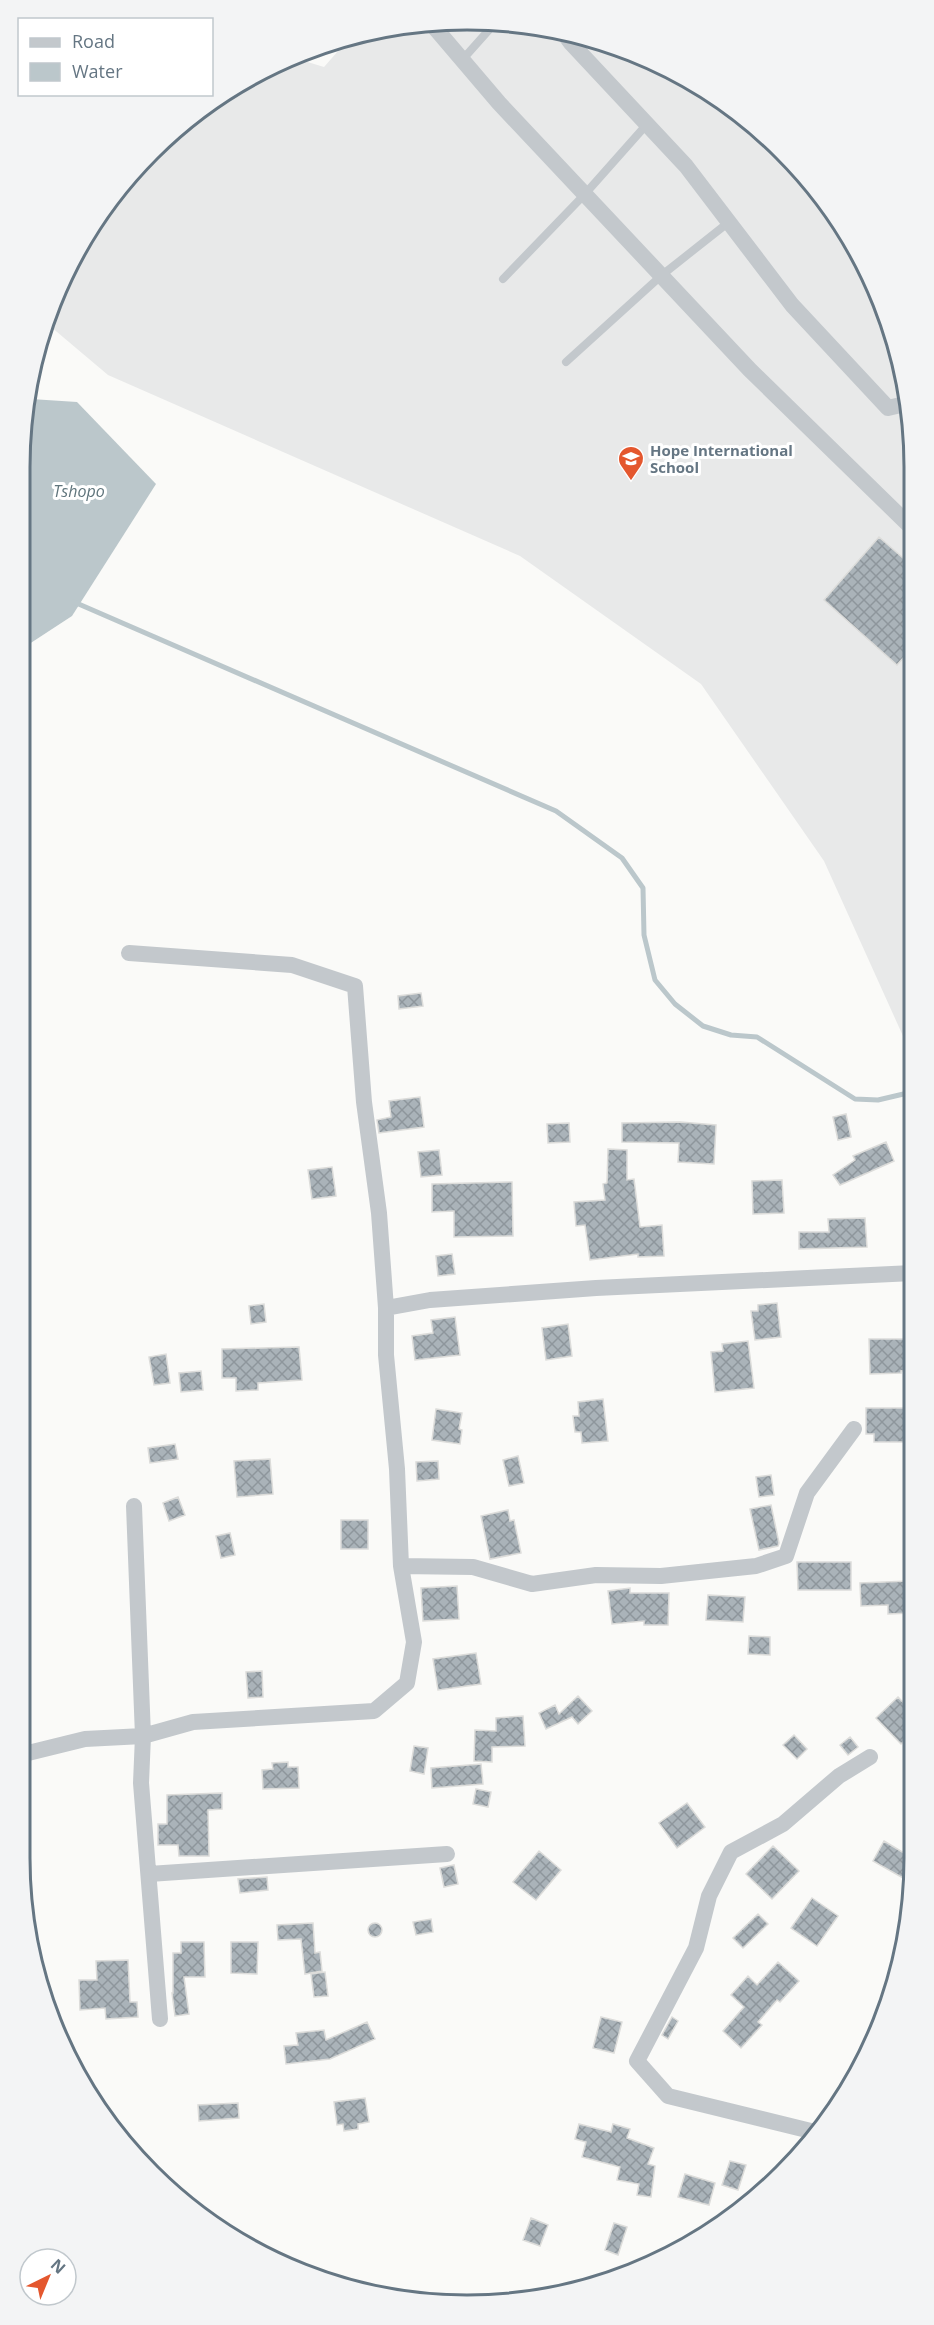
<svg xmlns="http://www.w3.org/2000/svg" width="934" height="2325" viewBox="0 0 934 2325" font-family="'Open Sans',sans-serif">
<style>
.built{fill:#e8e9e9}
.water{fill:#bbc7cb}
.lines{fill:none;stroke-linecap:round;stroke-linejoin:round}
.stream{stroke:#bbc7cb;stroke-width:5}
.building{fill:url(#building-cross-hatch);stroke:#dcdcda;stroke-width:1.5}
.lane{stroke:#c3c8cc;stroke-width:8}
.street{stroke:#c3c8cc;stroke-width:16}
.labels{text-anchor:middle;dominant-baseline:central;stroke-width:6;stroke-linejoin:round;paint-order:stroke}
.poi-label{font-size:15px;font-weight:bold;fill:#657683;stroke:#fff;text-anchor:start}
.water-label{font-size:16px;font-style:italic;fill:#60757c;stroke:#fff}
.rim{fill:none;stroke:#657683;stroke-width:3}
</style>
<defs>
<pattern id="building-cross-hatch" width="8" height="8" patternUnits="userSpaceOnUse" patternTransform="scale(1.5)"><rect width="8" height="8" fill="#aab3b9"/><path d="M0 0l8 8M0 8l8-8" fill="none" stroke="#8e969c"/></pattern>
</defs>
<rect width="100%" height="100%" fill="#fafaf8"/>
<path class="built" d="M437 20 525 23 611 43 716 95 804 172 880 295 911 408 912 1056 824 861 701 684 520 556 108 375 44 321 79 244 130 172 194 112 269 66 291 57 324 67 353 34Z"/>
<path class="water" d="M31 399 77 402 156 484 72 616 20 650V467Z"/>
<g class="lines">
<path class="stream" d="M74 602 556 811 622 858 643 888 644 935 655 980 675 1004 703 1026 731 1035 757 1037 855 1099 878 1100 912 1092"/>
</g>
<path class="building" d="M879 537 911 565V649L897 665 824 600Z
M421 993 423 1006 399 1009 398 996Z
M420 1097 424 1127 379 1133 377 1120 391 1117 389 1101Z
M846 1114 851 1137 838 1140 833 1117Z
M680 1122 716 1125 714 1164 678 1162 679 1143 622 1142V1123Z
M569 1123 570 1142 548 1143 547 1124Z
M886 1142 894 1161 840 1185 833 1175 855 1160 853 1156Z
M608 1149 627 1150V1180L634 1179 640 1227 662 1225 664 1256 638 1257V1254L590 1260 585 1225 576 1226 574 1202 605 1200 603 1184 607 1183Z
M439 1150 442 1175 421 1177 418 1152Z
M332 1167 336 1196 312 1199 308 1170Z
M782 1180 784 1213 753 1214 752 1181Z
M512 1182 513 1236 454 1237V1211L432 1212V1184Z
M865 1218 867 1247 799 1249V1232H829L828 1219Z
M452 1254 455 1274 438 1276 436 1256Z
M777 1303 781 1337 755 1340 751 1311H758V1305Z
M264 1304 266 1322 251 1324 249 1306Z
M455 1317 460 1355 415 1360 412 1336 433 1333 431 1320Z
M568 1324 572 1356 546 1360 542 1328Z
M869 1339H913V1369L901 1371V1373L870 1374Z
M748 1341 754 1388 715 1392 711 1352 723 1351 722 1344Z
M299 1347 302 1380 258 1383V1390L236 1391V1378H222V1349Z
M166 1354 170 1383 154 1385 149 1357Z
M201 1371 203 1390 181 1392 179 1373Z
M603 1399 608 1441 582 1443 581 1432H575L573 1416H579L578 1402Z
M866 1408H906V1442H874V1434H866Z
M436 1409 462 1413 459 1429 462 1430 460 1444 432 1440Z
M175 1444 178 1459 150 1463 148 1448Z
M518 1456 524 1483 509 1486 503 1460Z
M270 1459 273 1494 237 1497 234 1461Z
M438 1461 439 1479 417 1481 416 1462Z
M771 1475 774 1495 759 1497 756 1477Z
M178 1497 185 1515 169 1521 163 1503Z
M771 1505 779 1543 778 1546 759 1550 750 1509Z
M508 1510 510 1521 514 1520 521 1553 490 1559 481 1516Z
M341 1520H368V1549H341Z
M230 1533 235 1555 221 1558 216 1536Z
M797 1562H851V1590H798Z
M910 1581 911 1613 888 1614V1605L861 1606 860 1583Z
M457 1586 459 1619 423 1621 421 1588Z
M630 1588V1593H669L668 1625H644V1621L612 1624 608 1591Z
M708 1595 745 1597 743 1622 706 1620Z
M749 1636 770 1637V1655L748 1654Z
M476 1653 481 1684 438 1690 433 1659Z
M262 1671 263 1697 248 1698 246 1672Z
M578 1696 592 1711 578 1724 572 1717 546 1729 539 1713 555 1705 559 1714Z
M898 1697 914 1714V1731L901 1744 876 1718Z
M523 1716 525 1746 492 1747V1762L474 1761 475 1730 496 1731V1718Z
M794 1735 807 1749 797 1759 783 1745Z
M850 1737 858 1747 848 1755 840 1745Z
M414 1746 428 1748 424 1774 410 1771Z
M288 1762V1767H298L299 1788 263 1789 262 1770 273 1769 272 1763Z
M481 1764 483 1784 432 1788 431 1768Z
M476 1789 491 1792 488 1807 473 1804Z
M222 1793V1809L208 1810 209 1856H179L178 1845H158V1824H167V1795Z
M687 1803 705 1827 677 1848 659 1823Z
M884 1841 914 1859 903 1878 873 1861Z
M773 1846 799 1871 772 1899 746 1874Z
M539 1851 561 1870 536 1900 513 1882Z
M454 1865 458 1884 444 1887 440 1868Z
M267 1877 268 1890 240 1893 238 1879Z
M812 1898 838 1916 817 1946 791 1928Z
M758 1914 768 1924 743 1948 733 1938Z
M431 1919 433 1932 416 1935 413 1922Z
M368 1930a7 7 0 1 1 14 0a7 7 0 1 1-14 0Z
M313 1923 315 1953 320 1952 322 1971 305 1974 301 1939 278 1940 277 1925Z
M181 1942H204L205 1977H184L189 2014 175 2016 172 1993H173V1953H181Z
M231 1942H258L257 1974 231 1973Z
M128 1960 130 2002H137L138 2017 106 2019 105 2008 80 2010 79 1980H97L96 1961Z
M778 1962 799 1981 780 2002 777 2000 758 2022 762 2025 741 2048 723 2031 744 2007 731 1995 748 1976 757 1985Z
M325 1972 328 1996 314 1997 311 1974Z
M601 2017 622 2022 614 2053 593 2048Z
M672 2017 678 2021 668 2039 662 2035Z
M367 2022 375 2039 330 2059 286 2064 284 2046 298 2045 296 2033 324 2030 326 2040Z
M365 2098 369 2122 358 2124V2129L344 2131 343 2124 337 2125 334 2102Z
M238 2103 239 2118 199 2121 198 2105Z
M579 2124 611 2132 613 2124 630 2129 627 2138 654 2148 648 2164 655 2166 651 2197 637 2195 639 2184 617 2180 620 2167 582 2157 586 2142 575 2139Z
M730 2161 746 2165 738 2190 722 2185Z
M685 2174 715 2183 709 2205 678 2197Z
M531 2218 548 2225 540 2246 523 2240Z
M614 2223 627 2227 618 2255 605 2250Z"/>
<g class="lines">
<path class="lane" d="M463 59 496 22
M503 279 585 194 648 123
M566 362 662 275 729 222"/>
<path class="street" d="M430 22 499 103 750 370 911 527
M563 32 571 43 686 166 792 305 888 408 909 403
M129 953 292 965 355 986 364 1102 379 1213 386 1308V1355L397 1469 401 1566 414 1642 407 1683 374 1711 193 1722 143 1736 141 1783 160 2019
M386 1308 430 1300 596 1288 913 1273
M401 1566 473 1567 532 1584 596 1575 661 1576 756 1566 786 1556 807 1493 854 1429
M20 1755 85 1739 143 1736 134 1506
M149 1874 447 1854
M819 2133 668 2096 637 2061 696 1948 709 1896 731 1852 783 1824 839 1776 870 1757"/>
</g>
<defs>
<symbol id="school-pin" viewBox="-11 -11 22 30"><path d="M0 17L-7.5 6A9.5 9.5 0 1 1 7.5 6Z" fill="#e4572e" stroke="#fff"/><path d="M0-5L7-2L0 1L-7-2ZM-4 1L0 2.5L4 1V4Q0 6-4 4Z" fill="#fff"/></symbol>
</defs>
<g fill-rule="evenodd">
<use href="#school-pin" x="616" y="444" width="30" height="40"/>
</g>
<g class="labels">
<g class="poi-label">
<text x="650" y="450">Hope International<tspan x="650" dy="17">School</tspan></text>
</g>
<g class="water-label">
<text x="79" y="491">Tshopo</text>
</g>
</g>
<path d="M0 0H934V2325H0ZM467 30H467A437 437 0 0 1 904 467V1858A437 437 0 0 1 467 2295H467A437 437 0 0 1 30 1858V467A437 437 0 0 1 467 30Z" fill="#f3f4f5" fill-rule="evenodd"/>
<path class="rim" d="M467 30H467A437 437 0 0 1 904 467V1858A437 437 0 0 1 467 2295H467A437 437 0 0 1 30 1858V467A437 437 0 0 1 467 30Z"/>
<rect x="18" y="18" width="195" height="78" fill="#ffffff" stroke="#c1c8cd" stroke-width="1.5"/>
<rect x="30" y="38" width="30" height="9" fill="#c3c8cc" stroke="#c1c8cd" stroke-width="1.5"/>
<text x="72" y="48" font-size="18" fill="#657683">Road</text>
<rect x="30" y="63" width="30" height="18" fill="#bbc7cb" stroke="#c1c8cd" stroke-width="1.5"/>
<text x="72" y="78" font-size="18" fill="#657683">Water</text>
<g transform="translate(48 2277) rotate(43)"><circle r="28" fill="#ffffff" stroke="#c1c8cd" stroke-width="1.5"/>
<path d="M0-4.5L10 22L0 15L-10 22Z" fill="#e4572e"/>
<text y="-9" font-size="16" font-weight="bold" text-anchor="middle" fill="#657683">N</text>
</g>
</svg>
